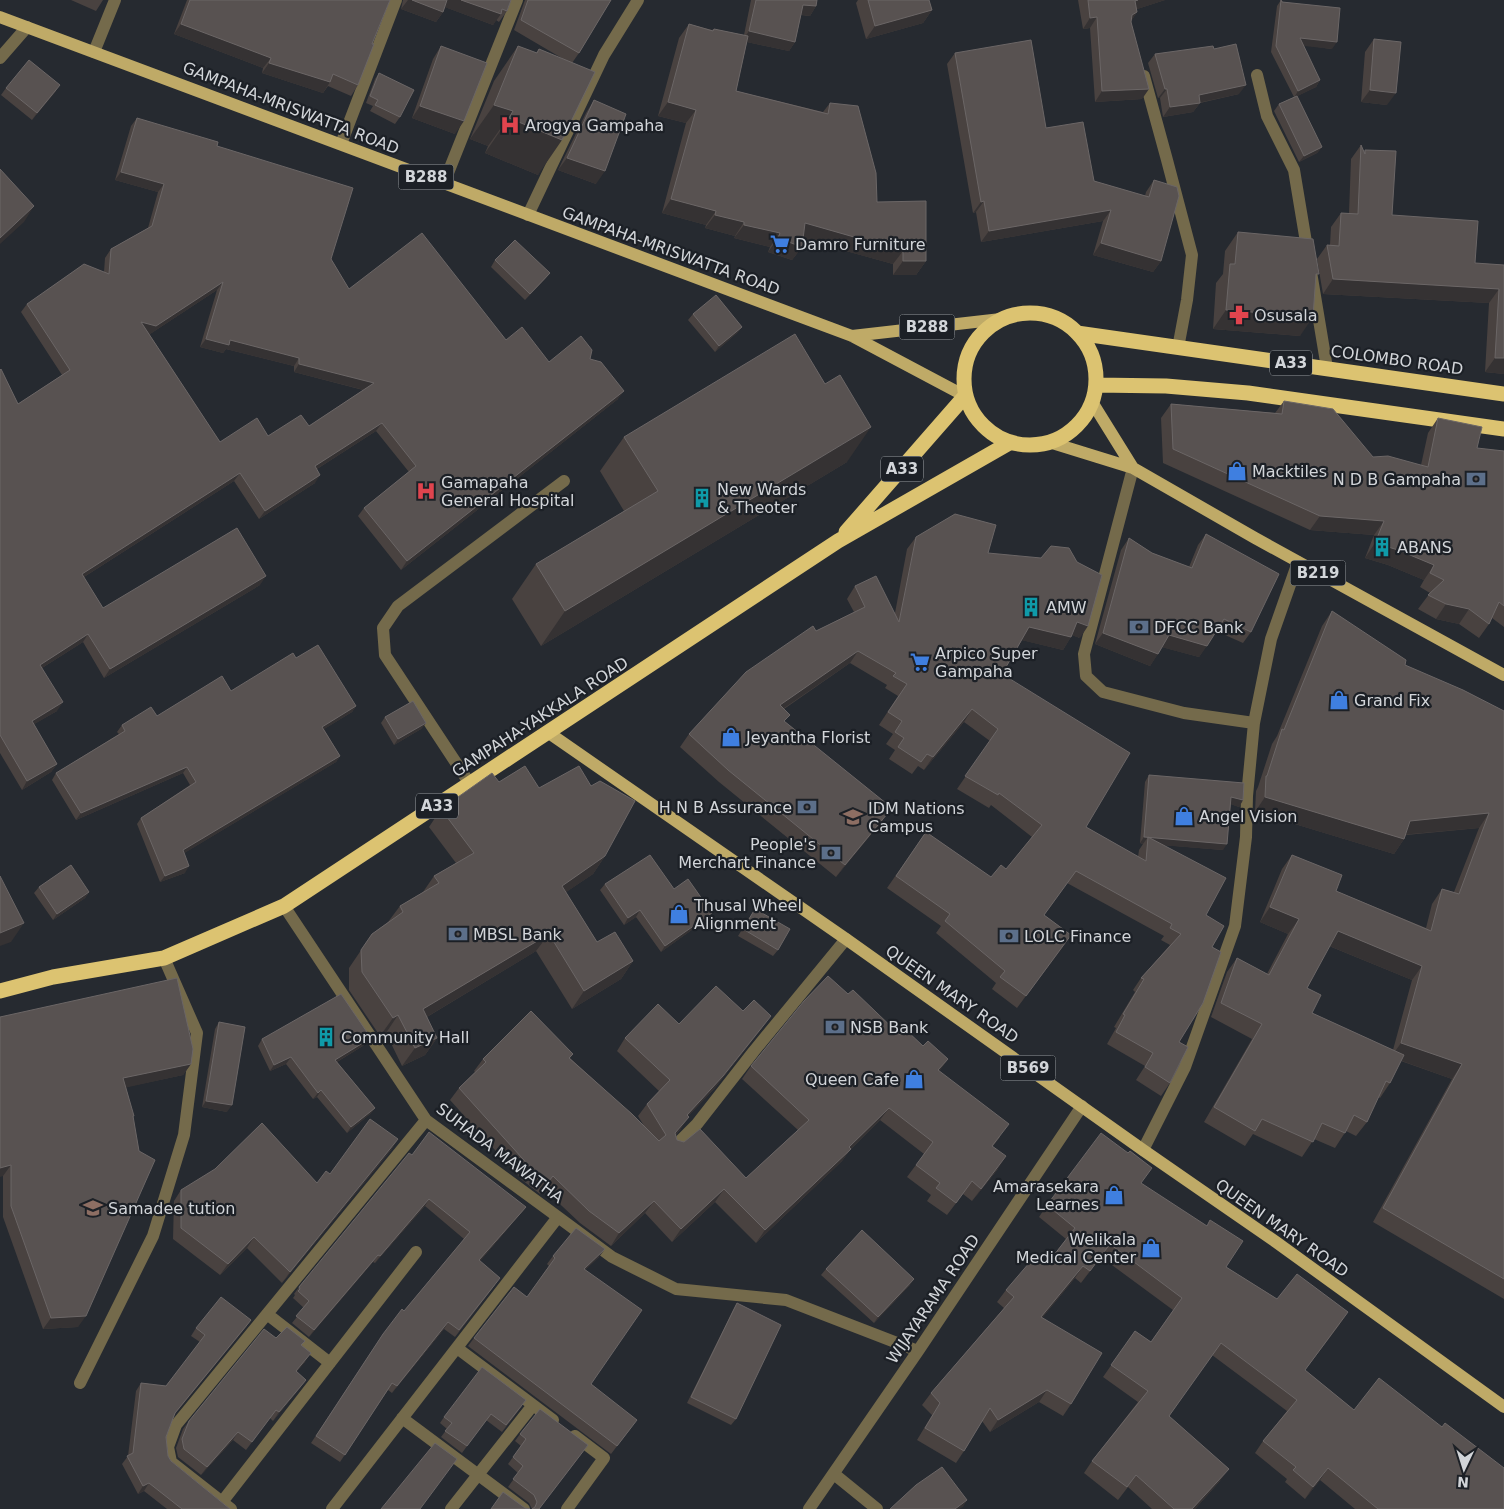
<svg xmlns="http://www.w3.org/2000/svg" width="1504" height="1509" viewBox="0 0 1504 1509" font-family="'DejaVu Sans',sans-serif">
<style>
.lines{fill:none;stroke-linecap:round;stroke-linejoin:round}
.minor{stroke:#746a4b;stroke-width:12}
.major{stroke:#bfaa67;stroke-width:12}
.highway{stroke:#dcc371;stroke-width:15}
.wall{fill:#494240;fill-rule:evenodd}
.shaded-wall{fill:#353233}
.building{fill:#585251;stroke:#6b6666;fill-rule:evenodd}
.labels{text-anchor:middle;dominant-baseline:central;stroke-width:4.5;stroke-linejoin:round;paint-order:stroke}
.shield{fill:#1c2026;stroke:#9b9fa3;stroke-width:1}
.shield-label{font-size:15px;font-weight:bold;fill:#d2d5d9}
.street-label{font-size:16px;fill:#d2d5d9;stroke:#1c2026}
.poi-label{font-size:16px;fill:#d2d5d9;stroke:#1c2026;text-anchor:start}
</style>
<rect width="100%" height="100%" fill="#262a30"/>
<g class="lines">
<path class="minor" d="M94 52 115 0
M0 58 27 27
M1257 75 1267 116 1294 170 1327 368
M1144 76 1167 160 1192 255 1187 300 1178 348
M341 144 396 0
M444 183 517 0
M528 215 604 55 638 0
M1133 468 1084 654 1086 676 1103 692 1184 713 1254 723
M470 784 385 655 383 628 398 606 564 481
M284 906 426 1120 558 1217 332 1509
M674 1147 697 1124 754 1051 846 939
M1143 1150 1185 1067 1235 926 1246 837 1247 796 1254 723 1271 639 1298 562
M558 1217 612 1257 676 1289 786 1300 918 1351
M267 1314 330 1363
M457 1348 553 1420
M80 1383 153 1236 184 1135 197 1033 164 958
M402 1418 524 1509
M834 1474 877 1509
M222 1502 416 1252
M231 1509 171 1462 168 1447 176 1425 426 1120
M451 1509 533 1405
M567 1509 604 1458 575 1436
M809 1509 918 1351 1082 1106"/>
<path class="major" d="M0 17 852 336 965 396
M852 336 1001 319
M1092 402 1133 468
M1049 442 1133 468 1255 538 1504 675
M549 733 846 939 1143 1150 1276 1242 1504 1407"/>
<path class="highway" d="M964 379a66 66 0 1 1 132 0a66 66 0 1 1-132 0Z
M1077 333 1504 394
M1096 385 1166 386 1248 393 1504 429
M846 532 965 396
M0 991 53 977 164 958 284 906 838 541 1011 442"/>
</g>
<path class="wall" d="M71 0H103L96 11Z
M187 0H390L372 44 358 85 351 96 328 86 323 93 262 73 263 68 174 34Z
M403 0H511L507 11 499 22 496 20 493 25 445 7 443 12 436 22 401 9Z
M525 0H611L579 53 572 63 538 175 485 153 488 146 470 139 494 81 518 46 536 53 539 49 565 60 514 30Z
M751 0H817L816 6 810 16 801 15 795 42 789 51 747 42 736 91 823 112 830 103 877 202 926 261 916 275H893V264L803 239 802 247 792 260 768 252 770 247 734 238 735 236 705 228 706 225 662 213 686 123 658 116 679 38 689 24 712 30 714 29 744 35Z
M858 0H929L932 10 923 23 866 39 856 3Z
M1078 0H1165L1137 9V12L1131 21 1142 99 1095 102 1090 28 1083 29Z
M1281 0 1332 49 1303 45 1320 80 1316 87 1297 96 1322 147 1317 153 1299 162 1274 111 1279 104 1294 97 1271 52 1277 6Z
M1374 39 1387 105 1361 102 1365 52Z
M441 46 455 134 412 118 433 59Z
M1214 49 1239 94 1200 103 1193 112 1163 117 1160 98H1158L1148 63 1155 54Z
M955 53 1046 128 1094 181 1145 196 1146 192 1154 180 1161 261 1153 272 1093 255 1103 221 981 242 976 212 973 213 947 64Z
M379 73 400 117 395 124 370 111 373 106 366 103 375 79Z
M6 88 56 91 32 120 1 95Z
M594 100 596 184 558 170 586 113Z
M137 118 217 146 331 259 349 289 506 340 549 362 590 359 618 399 401 570 358 516 364 508 409 472 376 431 317 469 315 483 259 519 234 481 84 577 103 608 260 585 104 678 83 642 42 668 57 711 34 724 57 764 51 772 22 790 0 753V370L18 404 62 375 21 312 27 304 104 272 105 258 111 249 148 228 158 192 115 180 131 126ZM217 290 200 347 223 353 226 349 294 366V372L363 390 309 426 268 436 220 442 149 334H150Z
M1361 145 1364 152 1365 150 1392 215 1475 263 1504 265V374L1485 372 1489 303 1323 294 1317 259 1327 245H1330L1331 227 1341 213H1349L1351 159Z
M1238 232 1315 280 1300 336 1213 329 1216 283 1223 274 1225 251Z
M495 260 550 273 545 279 525 300 491 267Z
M693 314 742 327 737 333 715 352 688 320Z
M1284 401 1373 457 1421 465 1428 433 1438 418 1477 448 1504 451V627L1492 618 1489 624 1479 638 1459 624 1436 619 1418 609 1430 593 1420 587 1424 580 1388 565 1365 558 1374 535 1310 530 1163 463 1161 418 1171 404 1275 413Z
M624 437 847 462 541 646 512 599 536 564 624 511 600 471Z
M1206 534 1251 632 1243 643 1216 631 1199 657 1162 647 1150 666 1095 644 1121 550 1129 538 1152 553 1189 567 1198 545Z
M916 537 988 553 1080 638 1072 635 1063 650 1022 640 1002 674 1086 827 1138 857 1139 850 1143 844 1140 843 1145 782 1149 775 1243 800 1239 807 1231 804 1223 850 1163 845 1206 915 1212 947 1179 1042 1170 1083 1161 1096 1136 1080 1145 1066 1107 1044 1116 1028 1114 1027 1135 992 1133 990 1141 978 1170 945 1161 940 1164 936 1067 883 1044 915 1071 935 1017 1008 992 989 996 983 936 933 941 926 887 888 926 832 991 877 1006 869 1032 837 991 805 989 808 957 789 990 741 964 722 924 770 918 766 912 774 889 759 895 750 886 744 893 734 879 725 898 696 885 688 887 685 850 663 784 709 785 722 883 820 836 877 719 782 680 747 689 734 816 631 854 612 847 599 855 586 895 613 907 549Z
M1332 611 1405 665 1504 711V1299L1373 1222 1452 1079 1401 1061 1390 1083 1380 1098 1378 1097 1367 1122 1356 1136 1346 1131 1335 1148 1314 1139 1302 1157 1253 1134 1245 1146 1204 1122 1252 1039 1211 1017 1227 972 1237 958 1267 974 1288 934 1260 922 1282 869 1292 855 1336 891 1426 928 1432 904 1442 889 1454 892 1479 828 1406 835 1404 839 1394 854 1255 812 1256 791 1258 787 1272 744 1277 736 1322 626ZM1329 946 1412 980 1393 1050 1312 1013 1307 988Z
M296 658 356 706 352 712 324 729 340 756 336 762 184 853 185 873 160 882 137 824 141 818 190 785 183 773 76 820 52 780 56 773 119 734 117 732 122 725 157 716 231 691Z
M385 717 426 723 421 729 394 745 381 723Z
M499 782 539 788 605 856 593 874 566 892 597 942 633 961 621 979 572 1009 536 951 427 1017 437 1038 425 1055 402 1066 386 1033 380 1036 349 990V968L372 934 388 922 400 906 423 892 434 876 456 863 429 827 441 809Z
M605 884 674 889 707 919 661 952 636 917 624 925 600 890Z
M39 887 89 892 85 898 53 920 34 893Z
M755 909 778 950 773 956 738 936Z
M848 994 900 1035 923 1046 948 1059 939 1071 1000 1137 993 1146 998 1169 972 1201 963 1194 947 1215 927 1201 931 1195 907 1177 924 1154 880 1120 850 1150 842 1161 756 1243 715 1202 672 1242 645 1213 611 1246 580 1223 544 1189 540 1194 522 1180 450 1100 459 1088 475 1072 474 1071 483 1059 573 1054 570 1058 644 1126 638 1116 647 1104 659 1091 617 1051 625 1038 679 1024 762 1028 714 1089 688 1116 680 1130 676 1135 677 1140 746 1178 798 1130 742 1079 751 1066Z
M0 1017 191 1064 183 1075 126 1087 133 1117 78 1327 43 1329 3 1217V1176Z
M219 1022 227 1112 202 1107 215 1029Z
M262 1039 366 1044 337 1062 375 1108 370 1114 347 1133 317 1097 313 1099 286 1064 270 1071 258 1046Z
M398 1139 391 1150 282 1283 247 1248 220 1275 173 1239 174 1201 181 1190 317 1183 330 1174Z
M1128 1153 1141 1183 1226 1267 1277 1299 1340 1324 1305 1370 1354 1410 1504 1509H1355L1320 1480 1305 1499 1285 1482 1287 1479 1255 1453 1263 1441 1287 1411 1212 1355 1169 1416 1220 1481 1195 1509H1152L1128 1487 1118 1500 1084 1473 1092 1461 1138 1402 1103 1377 1135 1331 1151 1342 1173 1310 1101 1257 1081 1283 1075 1278 1042 1318 1071 1404 1063 1416 1039 1402 990 1432 982 1421 964 1451 956 1463 917 1440 932 1415 922 1405 931 1393 1004 1308 997 1302 1006 1290 1047 1264 1066 1239 1039 1217 1047 1205Z
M412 1155 526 1207 521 1213 480 1261 495 1285 455 1337 444 1329 392 1393 388 1390 340 1462 311 1443 383 1334 404 1311 464 1239 425 1206 375 1263 373 1262 309 1337 292 1323 304 1308 293 1298 295 1295 294 1294 299 1287Z
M553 1256 599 1257 585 1270 591 1384 631 1428 611 1454 468 1346 474 1338 527 1297 549 1266 547 1264Z
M826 1269 910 1285 874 1323 821 1275Z
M737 1303 736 1419 731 1425 687 1403 733 1310Z
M251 1320 246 1327 174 1415 166 1437 168 1456 171 1461 230 1509H167L144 1491 138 1494 122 1464 128 1456 136 1391 141 1383 166 1386 200 1342 191 1336 196 1328Z
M276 1338 302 1345 305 1362 296 1372 306 1380 300 1388 273 1421 270 1418 246 1450 233 1440 201 1475 178 1457 176 1448 183 1429 189 1421Z
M522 1406 502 1432 486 1420 462 1453 441 1437 447 1429 440 1423 444 1417Z
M520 1434 588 1445 539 1509H532L529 1503 508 1487 518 1473 508 1464 521 1446 515 1441Z"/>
<path class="shaded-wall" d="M408 0H412L443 12 436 22 401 9Z
M446 0H461L501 14 493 25 442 6Z
M1138 0H1165L1128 12 1135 1Z
M803 5 816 6 810 16 797 14Z
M932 10 923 23 866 39 875 26Z
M1137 12 1130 23 1132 15Z
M1097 17 1090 28 1083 29 1090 18Z
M181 24 271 58 263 68 174 34Z
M749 31 795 42 789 51 742 41Z
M1300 38 1337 42 1332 49 1295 45Z
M269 63 330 82 323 93 262 73Z
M1320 80 1316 87 1294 98 1298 91Z
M60 85 56 91 32 120 37 113Z
M1246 85 1239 94 1193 104 1200 103 1193 112 1163 117 1170 107 1199 95Z
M1149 89 1142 99 1095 102 1102 91Z
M1165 89H1167L1160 98H1158Z
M1370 90 1396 93 1387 105 1361 102Z
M668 102 696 110 686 123 658 116Z
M494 105 513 111 488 146 470 139Z
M420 106 464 121 455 134 412 118Z
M509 118 562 140 538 175 485 153Z
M1322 147 1317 153 1299 162 1304 156Z
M567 158 605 171 596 184 558 170Z
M121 172 164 184 158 192 115 180Z
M671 199 716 211 706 225 662 213Z
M984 201 976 212 973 213 981 202Z
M34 206 24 222 0 244V238Z
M1111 210 1103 221 981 242 989 231Z
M715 215 744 222 735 236 705 228Z
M805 223 903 251 893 264 795 237Z
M744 225 780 233 770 247 734 238Z
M778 238 802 247 792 260 768 252Z
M1101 243 1161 261 1153 272 1093 255Z
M903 261H926L916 275H893Z
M1333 279 1499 289 1489 303 1323 294Z
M223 282 217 290 150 334 136 330 141 322Z
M1226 310 1313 317 1300 336 1213 329Z
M742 327 737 333 715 352 719 346Z
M206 339 230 340 299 358 294 366 226 349 223 353 200 347Z
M1495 358H1504V374L1485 372Z
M299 364 374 383 368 391 294 372Z
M624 391 618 399 401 570 407 561Z
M382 423 376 431 309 474 315 466Z
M871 427 847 462 541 646 565 611Z
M240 473 234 481 76 582 82 574Z
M320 475 315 483 259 519 265 511Z
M1320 516 1384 521 1374 535 1310 530Z
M1375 543 1398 550 1434 565 1424 580 1388 565 1365 558Z
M266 576 260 585 104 678 110 669Z
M1446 604 1469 609 1459 624 1436 619Z
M1077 622 1088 626 1080 638 1068 634Z
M1029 627 1071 637 1063 650 1021 640Z
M1103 633 1158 654 1150 666 1095 644Z
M88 634 83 642 34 673 40 665Z
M1169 635 1207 646 1199 657 1161 647Z
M858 651 850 663 771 717 780 705Z
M63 702 57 711 26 729 32 721Z
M356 706 352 712 318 733 322 727Z
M972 709 964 722 924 770 933 757Z
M426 723 421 729 394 745 398 739Z
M340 756 336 762 178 857 183 850Z
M57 764 51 772 22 790 27 781Z
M187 767 183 773 76 820 81 813Z
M1231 797 1243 800 1239 807 1227 803Z
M1265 797 1404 839 1394 854 1255 812Z
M892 808 883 820 836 877 845 865Z
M1489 813 1479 828 1400 835 1410 821Z
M1144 837H1148L1143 844 1140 843Z
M1148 837 1227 844 1223 850 1147 844Z
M605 856 593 874 550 903 562 886Z
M189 866 185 873 160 882 165 876Z
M89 892 85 898 53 920 57 914Z
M1270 907 1299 919 1288 934 1260 922Z
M640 910 636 917 624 925 628 918Z
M712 913 707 919 661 952 665 946Z
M24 923 11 942 0 946V933Z
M1338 931 1422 966 1412 980 1327 945Z
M549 934 536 951 410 1027 423 1009Z
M1071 935 1063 947 1017 1008 1026 996Z
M633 961 621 979 572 1009 584 991Z
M398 1015 386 1033 380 1036 393 1018Z
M771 1016 762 1028 714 1089 678 1127 687 1115Z
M371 1038 366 1044 330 1066 335 1060Z
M437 1038 425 1055 402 1066 415 1048Z
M1401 1043 1462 1064 1452 1079 1391 1057Z
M291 1057 286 1064 270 1071 274 1065Z
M948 1059 939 1072 938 1070Z
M191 1064 183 1075 115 1090 123 1078Z
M321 1090 317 1097 313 1099 318 1093Z
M206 1101 232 1105 227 1112 202 1107Z
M375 1108 370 1114 347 1133 351 1127Z
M889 1108 880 1120 850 1150 842 1161 756 1243 765 1230Z
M689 1117 680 1130 666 1145 675 1133Z
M398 1139 391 1150 282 1283 290 1272Z
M1006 1156 998 1169 972 1201 981 1189Z
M11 1165 3 1176 0 1177V1168Z
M553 1176 544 1189 540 1194 549 1181Z
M724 1189 715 1202 672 1242 681 1229Z
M429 1199 425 1206 375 1263 380 1256Z
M654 1201 645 1213 611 1246 619 1233Z
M526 1207 521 1213 475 1267 479 1260Z
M254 1237 247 1248 220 1275 228 1264Z
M1110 1244 1101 1257 1081 1283 1090 1271Z
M605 1249 599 1257 578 1277 584 1269Z
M378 1255 373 1262 309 1337 314 1330Z
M1083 1266 1075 1278 1033 1329 1041 1317Z
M914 1279 910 1285 874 1323 878 1317Z
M1348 1312 1340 1324 1296 1382 1305 1370Z
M86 1316 78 1327 43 1329 51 1318Z
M251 1320 246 1327 170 1420 175 1413Z
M448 1322 444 1329 392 1393 397 1386Z
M311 1353 305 1362 290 1380 296 1371Z
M306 1380 300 1388 273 1421 279 1412Z
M1047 1390 1039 1402 990 1432 998 1420Z
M238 1432 233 1440 201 1475 207 1467Z
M1328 1468 1320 1480 1305 1499 1313 1487Z
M1229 1469 1220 1481 1195 1509H1192Z
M149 1483 144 1491 138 1494 143 1486Z
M967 1500 963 1507 959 1509H955Z"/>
<path class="building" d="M190 0H390L372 44H374L358 85 333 74 330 82 269 63 271 58 181 24Z
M412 0H447L443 12Z
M461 0H511L507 11 502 9 501 14Z
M528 0H611L579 53 521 20Z
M756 0H817L816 6 803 5 795 42 749 31Z
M868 0H929L932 10 875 26Z
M1088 0H1138L1135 1 1137 12 1132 15 1131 22 1149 89 1102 91 1097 17 1090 18Z
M1281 0 1282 2 1340 8 1337 42 1300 38 1320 80 1298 91 1276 46Z
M689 24 713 31 714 29 748 36 736 91 828 114 830 103 858 106 876 173 877 202 926 201V261H903V251L805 223 802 247 778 238 780 233 744 225V222L715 215 716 211 671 199 696 110 668 102Z
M1374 39 1401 42 1396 93 1370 90Z
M1031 40 1046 128 1083 122 1094 181 1149 197 1154 180 1177 187 1179 196 1161 261 1101 243 1111 210 989 231 984 201 981 202 955 53Z
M1236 44 1246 85 1199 95 1200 103 1170 107 1167 89H1165L1155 54 1213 46 1214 49Z
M441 46 487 63 464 121 420 106Z
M518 46 537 53 539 49 595 72 562 140 509 118 513 111 494 105Z
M29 60 60 85 37 113 6 88Z
M379 73 414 90 400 117 375 105 378 100 370 96Z
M1297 96 1322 147 1304 156 1279 104Z
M594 100 626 114 605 171 567 158Z
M137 118 218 142 217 146 353 188 331 259 349 289 422 233 506 340 522 327 549 362 581 336 592 350 590 359 601 362 624 391 407 561 364 508 416 466 382 423 315 466 320 475 265 511 240 473 82 574 103 608 237 528 266 576 110 669 88 634 40 665 63 702 32 721 57 764 27 781 0 735V370L1 369 18 404 70 370 27 304 84 264 109 274 111 249 152 226 164 184 121 172ZM223 282 206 339 229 345 230 340 299 358V364L374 383 309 426 301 415 268 436 257 418 220 442 141 322 156 326Z
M1361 145 1365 154V150L1396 151 1392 215 1478 221 1475 263 1504 265V358H1495L1499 289 1333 279 1327 245 1339 246 1341 213 1358 214Z
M0 169 34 206 0 238Z
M1238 232 1313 239 1319 274H1316L1313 317 1226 310 1230 264H1235Z
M515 240 550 273 530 294 495 260Z
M716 295 742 327 719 346 693 314Z
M795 334 825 384 840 375 871 427 565 611 536 564 658 491 624 437Z
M1284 401 1333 409 1373 457 1388 456 1428 467 1438 418 1482 427 1477 448 1504 451V606L1499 602 1489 624 1469 609 1446 604 1428 595 1444 580 1430 573 1434 565 1398 550 1375 543 1384 521 1320 516 1173 449 1171 404 1282 414Z
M955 514 996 525 988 553 1041 558 1051 546 1069 548 1077 562 1102 575 1088 626 1077 622 1071 637 1029 627 1002 674 1130 753 1086 827 1146 861 1148 837 1226 878 1206 915 1224 926 1212 947 1221 952 1203 1003 1179 1042 1188 1047 1170 1083 1145 1067 1153 1053 1116 1032 1125 1015 1123 1014 1144 979 1141 978 1181 934 1170 928 1172 924 1076 871 1044 915 1071 935 1026 996 1000 977 1005 971 945 921 950 914 896 876 926 832 991 877 1001 865 1006 869 1042 825 999 793 998 795 965 776 998 729 972 709 933 757 927 754 921 762 898 747 904 738 895 732 902 721 888 712 907 684 893 676 896 673 858 651 780 705 790 715 784 721 892 808 845 865 728 770 689 734 746 672 813 626 816 631 865 607 855 586 876 576 899 622 916 537Z
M1206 534 1279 574 1251 632 1224 619 1207 646 1169 635 1158 654 1103 633 1129 538 1152 553 1192 568Z
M1332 611 1406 660 1405 665 1463 690 1504 711V1279L1383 1208 1462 1064 1401 1043 1422 966 1338 931 1307 988 1321 995 1312 1013 1404 1055 1390 1083 1386 1081 1367 1122 1354 1115 1345 1133 1322 1123 1313 1142 1262 1119 1255 1131 1214 1107 1262 1024 1221 1003 1237 958 1269 975 1299 919 1270 907 1292 855 1342 875 1336 891 1431 931 1442 889 1459 894 1489 813 1410 821 1404 839 1265 797 1266 776H1267L1282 729 1284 730Z
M318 645 356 706 322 727 340 756 183 850 189 866 165 876 141 818 196 782 187 767 81 813 56 773 125 731 122 725 151 707 157 716 222 676 231 691 293 653 296 658Z
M413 701 426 723 398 739 385 717Z
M525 766 539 788 579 766 591 786 600 781 635 801 605 856 562 886 597 942 615 932 633 961 584 991 549 934 423 1009 437 1038 415 1048 398 1015 393 1018 362 972 361 950 372 934 403 912 400 906 439 883 434 876 474 853 441 809 492 773 499 782Z
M1149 775 1244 783 1243 800 1231 797 1227 844 1144 837Z
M650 855 674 889 688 879 712 913 665 946 640 910 628 918 605 884Z
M71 865 89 892 57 914 39 887Z
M0 876 24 923 0 933Z
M755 909 790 929 778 950 743 929Z
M828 976 848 994 853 990 900 1035 906 1030 923 1046 928 1041 948 1059 938 1070 1009 1124 992 1146 1006 1156 981 1189 972 1181 956 1203 936 1188 940 1183 916 1165 933 1142 889 1108 849 1147 851 1149 765 1230 724 1189 681 1229 654 1201 619 1233 589 1211 553 1176 549 1181 531 1168 459 1088 486 1062 483 1059 531 1011 573 1054 569 1058 632 1114 659 1141 666 1135 647 1104 670 1080 625 1038 658 1004 679 1024 716 986 743 1011 754 1000 771 1016 723 1076 687 1115 689 1117 675 1133 677 1140 684 1142 700 1129 746 1178 809 1120 751 1066 804 1001Z
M177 978 193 1049 191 1064 123 1078 134 1116H133L139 1151 155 1160 86 1316 51 1318 11 1206V1165L0 1168V1017Z
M341 994 371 1038 335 1060 375 1108 351 1127 321 1090 318 1093 291 1057 274 1065 262 1039Z
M219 1022 245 1027 232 1105 206 1101Z
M370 1119 398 1139 290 1272 254 1237 228 1264 181 1228V1190L215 1169 262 1123 317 1183 326 1171 330 1174Z
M429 1132 526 1207 479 1260 500 1278 459 1330 448 1322 397 1386 392 1383 345 1455 316 1436 383 1334 402 1309 404 1311 470 1232 429 1199 380 1256 378 1255 314 1330 296 1316 309 1301 298 1291 300 1289 299 1287 409 1153 412 1155Z
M1101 1133 1128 1153 1130 1151 1152 1168 1141 1183 1207 1226 1210 1220 1243 1241 1226 1267 1277 1299 1297 1274 1348 1312 1305 1370 1354 1410 1379 1378 1442 1427 1445 1423 1504 1468V1509H1378L1328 1468 1313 1487 1293 1470 1296 1467 1263 1441 1297 1400 1221 1343 1169 1416 1229 1469 1192 1509H1174L1136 1475 1127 1487 1092 1461 1148 1391 1111 1365 1135 1331 1151 1342 1182 1298 1110 1244 1090 1271 1083 1266 1041 1317 1102 1353 1071 1404 1047 1390 998 1420 990 1408 964 1451 925 1428 940 1403 931 1393 1014 1297 1006 1290 1036 1255 1047 1264 1075 1228 1047 1205Z
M576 1228 605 1249 584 1269 642 1310 591 1384 637 1420 617 1446 474 1338 514 1287 527 1297 555 1258 553 1256Z
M862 1230 914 1279 878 1317 826 1269Z
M221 1297 251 1320 175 1413 166 1437 168 1456 171 1461 230 1509H182L149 1483 143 1486 127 1456 133 1453 141 1383 166 1386 205 1335 196 1328Z
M737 1303 781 1325 736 1419 691 1397Z
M287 1327 305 1341 301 1345 311 1353 296 1371 306 1380 279 1412 276 1410 252 1442 238 1432 207 1467 184 1449 182 1439 189 1421 264 1329 276 1338Z
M482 1367 526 1400 506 1425 491 1414 467 1446 445 1431 452 1423 444 1417Z
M540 1409 588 1445 539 1509H532L535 1507 537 1502 534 1495 513 1479 523 1466 513 1457 526 1439 520 1434Z
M435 1443 457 1459 420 1509H381Z
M942 1467 967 1500 955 1509H890L916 1485Z
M503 1492 525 1508 530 1509H491Z"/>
<defs>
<symbol id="hospital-bare" viewBox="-9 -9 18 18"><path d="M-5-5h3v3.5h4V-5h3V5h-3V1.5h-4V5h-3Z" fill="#e0444e" stroke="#1c2026" stroke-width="2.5" paint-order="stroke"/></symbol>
<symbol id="supermarket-bare" viewBox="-9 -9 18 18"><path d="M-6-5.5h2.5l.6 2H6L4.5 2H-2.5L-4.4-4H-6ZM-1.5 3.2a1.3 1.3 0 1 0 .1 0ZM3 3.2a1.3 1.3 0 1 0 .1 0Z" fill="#3f7fe0" stroke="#1c2026" stroke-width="2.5" paint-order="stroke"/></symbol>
<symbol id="pharmacy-bare" viewBox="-9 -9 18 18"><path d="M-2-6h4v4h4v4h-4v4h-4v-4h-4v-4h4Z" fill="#e0444e" stroke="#1c2026" stroke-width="2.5" paint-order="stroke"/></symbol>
<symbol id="shop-bare" viewBox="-9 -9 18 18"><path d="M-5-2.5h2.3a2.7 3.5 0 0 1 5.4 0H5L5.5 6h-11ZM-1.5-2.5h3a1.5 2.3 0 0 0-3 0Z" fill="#3f7fe0" stroke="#1c2026" stroke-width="2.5" paint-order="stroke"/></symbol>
<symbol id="bank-bare" viewBox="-9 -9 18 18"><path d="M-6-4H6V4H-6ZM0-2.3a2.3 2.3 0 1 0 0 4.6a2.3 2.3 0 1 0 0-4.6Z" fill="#5c6f8a" stroke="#1c2026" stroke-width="2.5" paint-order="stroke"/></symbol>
<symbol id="building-bare" viewBox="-9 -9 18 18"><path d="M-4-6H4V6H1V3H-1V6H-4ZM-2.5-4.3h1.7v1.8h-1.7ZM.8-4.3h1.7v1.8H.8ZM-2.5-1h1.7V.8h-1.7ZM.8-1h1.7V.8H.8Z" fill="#0f9aa8" stroke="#1c2026" stroke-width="2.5" paint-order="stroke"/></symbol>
<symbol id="university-bare" viewBox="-9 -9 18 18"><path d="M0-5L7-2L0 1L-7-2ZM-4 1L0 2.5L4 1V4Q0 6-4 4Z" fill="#8d6e63" stroke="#1c2026" stroke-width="2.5" paint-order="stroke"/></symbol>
</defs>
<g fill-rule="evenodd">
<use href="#hospital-bare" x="496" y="111" width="28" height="28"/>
<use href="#supermarket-bare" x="766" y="230" width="28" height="28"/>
<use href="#pharmacy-bare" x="1225" y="301" width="28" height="28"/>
<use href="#shop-bare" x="1223" y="457" width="28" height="28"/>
<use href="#bank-bare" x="1462" y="465" width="28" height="28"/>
<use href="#hospital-bare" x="412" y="477" width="28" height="28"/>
<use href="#building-bare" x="688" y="484" width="28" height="28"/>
<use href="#building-bare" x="1368" y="533" width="28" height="28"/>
<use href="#building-bare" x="1017" y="593" width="28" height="28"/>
<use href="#bank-bare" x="1125" y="613" width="28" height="28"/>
<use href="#supermarket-bare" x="906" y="648" width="28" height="28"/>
<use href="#shop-bare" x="1325" y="686" width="28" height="28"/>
<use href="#shop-bare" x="717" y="723" width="28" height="28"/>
<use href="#bank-bare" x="793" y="793" width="28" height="28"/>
<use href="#shop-bare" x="1170" y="802" width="28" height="28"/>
<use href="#university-bare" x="839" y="803" width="28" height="28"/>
<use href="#bank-bare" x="817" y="839" width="28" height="28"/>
<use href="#shop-bare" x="665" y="900" width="28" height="28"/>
<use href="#bank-bare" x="444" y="920" width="28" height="28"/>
<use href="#bank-bare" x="995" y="922" width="28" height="28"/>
<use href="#bank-bare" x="821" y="1013" width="28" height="28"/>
<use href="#building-bare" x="312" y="1023" width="28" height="28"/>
<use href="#shop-bare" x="900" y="1065" width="28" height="28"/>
<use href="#shop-bare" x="1100" y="1181" width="28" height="28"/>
<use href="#university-bare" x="79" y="1194" width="28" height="28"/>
<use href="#shop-bare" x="1137" y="1234" width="28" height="28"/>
</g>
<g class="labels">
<g class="shield">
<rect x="398.5" y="164.5" width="55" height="25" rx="4"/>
<rect x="899.5" y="314.5" width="55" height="25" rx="4"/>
<rect x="1270" y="350.5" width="42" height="25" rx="4"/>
<rect x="881" y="456.5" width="42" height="25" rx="4"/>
<rect x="1290.5" y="560.5" width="55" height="25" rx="4"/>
<rect x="416" y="793.5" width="42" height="25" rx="4"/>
<rect x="1000.5" y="1055.5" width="55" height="25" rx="4"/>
</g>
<g class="shield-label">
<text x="426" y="177">B288</text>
<text x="927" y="327">B288</text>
<text x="1291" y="363">A33</text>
<text x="902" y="469">A33</text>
<text x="1318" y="573">B219</text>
<text x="437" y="806">A33</text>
<text x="1028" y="1068">B569</text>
</g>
<g class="street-label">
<text transform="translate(291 108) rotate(21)">GAMPAHA-MRISWATTA ROAD</text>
<text transform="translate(671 251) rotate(20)">GAMPAHA-MRISWATTA ROAD</text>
<text transform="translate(1397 360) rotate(8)">COLOMBO ROAD</text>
<text transform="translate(540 717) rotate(-33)">GAMPAHA-YAKKALA ROAD</text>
<text transform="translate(952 994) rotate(35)">QUEEN MARY ROAD</text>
<text transform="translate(500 1153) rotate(37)">SUHADA MAWATHA</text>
<text transform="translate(1282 1228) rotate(35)">QUEEN MARY ROAD</text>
<text transform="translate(933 1299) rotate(-56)">WIJAYARAMA ROAD</text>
</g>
<g class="poi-label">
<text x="525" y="125">Arogya Gampaha</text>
<text x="795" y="244">Damro Furniture</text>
<text x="1254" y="315">Osusala</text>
<text x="1252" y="471">Macktiles</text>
<text x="1461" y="479" text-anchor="end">N D B Gampaha</text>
<text x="441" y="482">Gamapaha<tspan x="441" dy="18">General Hospital</tspan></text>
<text x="717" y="489">New Wards<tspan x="717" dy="18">&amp; Theoter</tspan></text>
<text x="1397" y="547">ABANS</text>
<text x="1046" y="607">AMW</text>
<text x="1154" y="627">DFCC Bank</text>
<text x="935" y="653">Arpico Super<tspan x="935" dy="18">Gampaha</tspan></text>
<text x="1354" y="700">Grand Fix</text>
<text x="746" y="737">Jeyantha Florist</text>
<text x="792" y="807" text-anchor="end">H N B Assurance</text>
<text x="868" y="808">IDM Nations<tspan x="868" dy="18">Campus</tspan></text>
<text x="1199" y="816">Angel Vision</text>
<text x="816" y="844" text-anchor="end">People's<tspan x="816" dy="18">Merchart Finance</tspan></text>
<text x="694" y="905">Thusal Wheel<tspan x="694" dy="18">Alignment</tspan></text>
<text x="473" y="934">MBSL Bank</text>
<text x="1024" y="936">LOLC Finance</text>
<text x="850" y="1027">NSB Bank</text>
<text x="341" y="1037">Community Hall</text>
<text x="899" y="1079" text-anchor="end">Queen Cafe</text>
<text x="1099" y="1186" text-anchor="end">Amarasekara<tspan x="1099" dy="18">Learnes</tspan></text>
<text x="108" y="1208">Samadee tution</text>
<text x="1136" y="1239" text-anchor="end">Welikala<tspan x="1136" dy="18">Medical Center</tspan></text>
</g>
</g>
<g transform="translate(1464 1469) rotate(184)" stroke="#1c2026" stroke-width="4" paint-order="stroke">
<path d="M0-4L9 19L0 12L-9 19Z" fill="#d2d5d9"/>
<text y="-8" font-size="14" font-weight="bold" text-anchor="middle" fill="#d2d5d9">N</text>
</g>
</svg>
